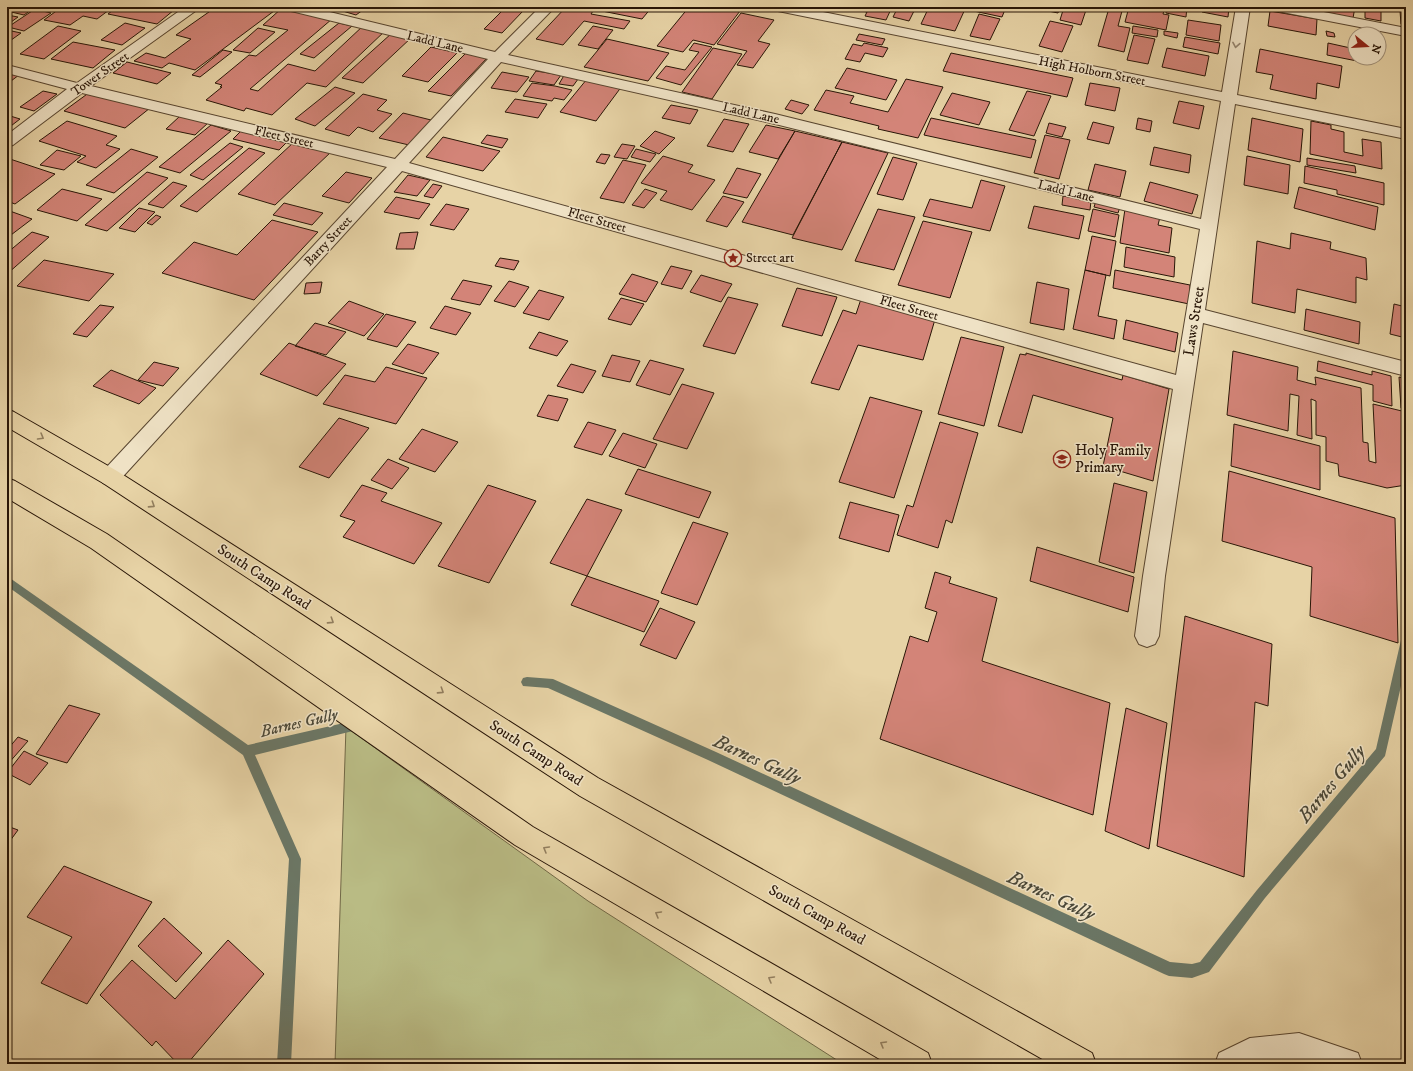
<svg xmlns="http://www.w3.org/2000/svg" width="1413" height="1071" viewBox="0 0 1413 1071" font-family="'IM FELL DW Pica',serif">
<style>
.green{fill:#b9bb84;stroke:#716846}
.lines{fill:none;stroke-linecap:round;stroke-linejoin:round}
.stream{fill:#6b7766;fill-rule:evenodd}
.building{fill:#d38478;stroke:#291607}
.minor-casing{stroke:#58452f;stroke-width:2}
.major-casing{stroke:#291607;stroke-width:2}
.minor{fill:#efe2c5;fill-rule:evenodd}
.major{fill:#e7d3a6;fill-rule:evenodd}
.oneway{stroke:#968670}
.oneway2{stroke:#927e5e}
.labels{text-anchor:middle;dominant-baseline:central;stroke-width:3;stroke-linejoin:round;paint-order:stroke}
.far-street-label{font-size:13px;fill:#291607;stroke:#efe2c5}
.far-poi-label{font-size:13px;fill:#291607;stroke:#efe2c5;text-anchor:start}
.street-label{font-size:15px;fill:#291607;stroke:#efe2c5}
.poi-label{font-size:15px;fill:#291607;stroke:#efe2c5;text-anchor:start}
.water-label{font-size:16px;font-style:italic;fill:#4a4737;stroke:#efe2c5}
.near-water-label{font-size:19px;font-style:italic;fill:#4a4737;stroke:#efe2c5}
</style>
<rect width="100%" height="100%" fill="#e7d3a6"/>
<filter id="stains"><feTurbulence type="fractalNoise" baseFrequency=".005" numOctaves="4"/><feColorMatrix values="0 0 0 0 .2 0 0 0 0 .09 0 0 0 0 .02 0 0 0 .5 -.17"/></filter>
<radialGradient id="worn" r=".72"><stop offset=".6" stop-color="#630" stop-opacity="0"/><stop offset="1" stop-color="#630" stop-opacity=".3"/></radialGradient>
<path class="green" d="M346 727 588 901 843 1064H335Z"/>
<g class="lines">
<path class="stream" d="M7 576 248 745 357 720 361 721 363 725 361 729 357 730 255 755 301 859 291 1064H277L289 859 243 755 7 586Z
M1406 635V664L1385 756 1265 898 1209 972 1192 978 1169 976 1164 974 708 760 548 688 523 686 521 682 523 678 527 677 553 679 716 752 1170 962 1192 964 1200 962 1257 890 1376 749 1401 640 1402 637Z"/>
</g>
<path class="building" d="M7 7H35L24 15 7 11Z
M48 7H68L83 11 89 7H113L97 19 83 16 70 25 44 20 59 9Z
M117 7H157L174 10 157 24 108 14Z
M216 7H258L274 11 195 70 169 63 162 68 134 61 146 53 165 58 191 39 176 35Z
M339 7H367L356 15 336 9Z
M566 7 595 8 591 14 630 21 624 29 584 21 563 45 536 39Z
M599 7H652L642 19 597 10Z
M689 7H719L740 11 714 45 693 40 683 52 657 46Z
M892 7 886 20 865 16 867 12 845 8Z
M898 7H916L909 21 893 17Z
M929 7H966L955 31 921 24Z
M970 7H1006L1002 17 969 10Z
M1029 7H1060L1058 13Z
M1064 7H1087L1081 25 1060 20Z
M1129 7H1165L1163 14 1169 15 1166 30 1125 22Z
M1167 7H1187L1186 17 1166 13Z
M1201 7H1229L1228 17 1202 12Z
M1301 7H1355L1353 18Z
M1365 7H1381V21L1365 18Z
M282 8 332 19 250 89 258 91 288 64 315 71 364 25 386 30 326 87 307 83 272 115 246 108 244 111 206 100 222 87H220L222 85 215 83 249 55 256 56 288 30 263 25Z
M505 8 523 11 502 33 484 29Z
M1109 8 1122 11 1118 26 1130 28 1124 52 1098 46Z
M35 9 51 13 24 31 8 27Z
M1270 11 1317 19 1316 35 1268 26Z
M1400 11 1406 13V25L1401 24Z
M741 13 774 20 758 41 770 44 753 68 737 65 747 51 717 44Z
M979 14 1000 19 990 40 970 36Z
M7 15 18 17 7 25Z
M1188 20 1221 25 1219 41 1186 35Z
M1050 21 1073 26 1062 52 1039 46Z
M125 23 145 28 122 45 101 40Z
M339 23 352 26 314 58 300 54Z
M58 26 81 31 44 59 20 54Z
M593 26 613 30 598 49 578 45Z
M1133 26 1158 30 1157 37 1132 33Z
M258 28 275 32 250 53 233 50Z
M7 30 21 33 7 43Z
M1164 31 1178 33 1177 38 1164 35Z
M1326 31 1334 33 1335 37 1327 36Z
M392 33 412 37 363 83 342 78Z
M859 34 885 39 882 45 856 40Z
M1134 35 1155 39 1148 64 1127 60Z
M1185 37 1220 43 1218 54 1183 47Z
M607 39 669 53 648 81 584 67Z
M73 42 115 50 93 68 51 59Z
M694 43 712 47 681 85 656 78 666 66 685 70 699 52 689 50Z
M864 43 888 48 883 57 865 53 860 62 845 59 853 44 862 46Z
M1328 43 1355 49V58H1367V63L1327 55Z
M431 47 457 53 428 82 402 76Z
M713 48 742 54 712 99 682 92Z
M1167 48 1209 56 1205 76 1162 67Z
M1260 49 1342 66 1339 88 1317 83 1316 99 1270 89 1273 75 1256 72Z
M223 50 232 52 200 77 192 75Z
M467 52 488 57 451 96 428 91Z
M951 53 1073 78 1067 97 943 71Z
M127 62 171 73 157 84 113 73Z
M847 68 897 80 886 100 835 88Z
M536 71 561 75 554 85 529 81Z
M7 72 19 75 7 84Z
M502 72 529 77 517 92 491 88Z
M566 72 581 75 573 86 559 84Z
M587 79 622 86 596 121 560 112Z
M906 79 943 87 918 138 878 129 879 126 814 110 826 90 854 96 850 103 888 112Z
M532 83 555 86 572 90 564 100 554 98 552 101 523 96Z
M1090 83 1120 88 1115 111 1085 105Z
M335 87 355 93 315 126 295 119Z
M94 89 155 104 125 128 64 111Z
M43 91 57 94 34 111 20 107Z
M1027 91 1051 96 1034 136 1009 130Z
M952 93 990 102 979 125 940 115Z
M363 94 387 100 377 110 392 114 373 132 358 127 349 136 325 129Z
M515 99 547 104 538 118 505 112Z
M791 100 809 105 802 114 785 109Z
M1179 101 1204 106 1199 129 1173 123Z
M671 105 698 110 690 124 662 118Z
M403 113 431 120 409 145 379 138Z
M7 115 20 119 7 129Z
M180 116 209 122 195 135 166 129Z
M931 118 1036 140 1031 158 924 135Z
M1138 118 1152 121 1150 132 1136 129Z
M1252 118 1303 129 1300 162 1248 150Z
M724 119 749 124 733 152 707 146Z
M67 121 117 136 106 145 120 149 96 168 77 162 86 156 39 141Z
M1311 121 1331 125V129L1344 132V152L1363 156 1362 139 1381 142 1382 169 1310 154Z
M1093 122 1114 127 1109 144 1087 139Z
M1049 123 1066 127 1062 137 1046 133Z
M211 125 231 131 180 173 159 167Z
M766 125 795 131 778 159 749 152Z
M242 130 288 141 279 150 233 139Z
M655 131 675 138 659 154 640 146Z
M795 131 842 142 793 235 742 222Z
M487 135 508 139 502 148 481 143Z
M1045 135 1070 140 1059 179 1034 173Z
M443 137 500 151 483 171 426 157Z
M294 142 331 152 275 205 238 194Z
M842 142 888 153 842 250 792 238Z
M230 143 243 147 203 180 190 175Z
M622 144 635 146 627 159 614 157Z
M1154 147 1191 155 1189 173 1150 165Z
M249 148 265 153 197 212 180 206Z
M131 149 158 157 114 193 86 185Z
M636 149 656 154 650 162 631 157Z
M57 150 81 156 64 170 40 165Z
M601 154 610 155 605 164 596 162Z
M663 156 693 165 688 172 715 180 692 210 660 200 667 191 641 183Z
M1247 156 1290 165 1288 194 1244 185Z
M893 157 917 163 903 200 877 194Z
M7 158 55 174 15 204 7 201Z
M1307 158 1355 166 1356 173 1307 165Z
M623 160 646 165 624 203 600 198Z
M1095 164 1126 171 1120 197 1088 190Z
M1305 166 1384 183V205L1337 194V190L1304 183Z
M737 168 761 174 747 198 723 193Z
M147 172 168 178 107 231 85 225Z
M346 172 372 178 349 203 322 196Z
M408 175 430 180 417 196 394 192Z
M981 180 1005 186 990 231 923 216 930 199 972 208Z
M173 182 187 186 163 208 148 204Z
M1150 182 1198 195 1192 214 1144 201Z
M433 184 442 186 433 198 424 196Z
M1299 187 1378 207 1375 230 1294 208Z
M62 189 102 199 77 221 37 210Z
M645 189 657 193 644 208 632 205Z
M723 196 744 202 727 227 706 221Z
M1063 196 1091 201 1090 210 1062 205Z
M396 197 430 204 419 219 384 212Z
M1096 201 1120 207 1118 213 1094 207Z
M284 203 323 213 312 225 273 215Z
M446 204 469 209 454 230 430 225Z
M1034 206 1084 216 1079 239 1028 228Z
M139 208 155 212 135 232 119 228Z
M878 209 915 217 894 270 855 261Z
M1093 209 1119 215 1115 237 1088 231Z
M1125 209 1160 217 1158 225 1172 228 1169 253 1120 243Z
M7 210 32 219 7 238Z
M156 215 161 217 152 225 147 223Z
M272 220 318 232 254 300 162 273 194 242 237 255Z
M923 221 972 232 950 298 898 285Z
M32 232 49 237 7 274V253Z
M418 232 414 249H396L400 233Z
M1291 233 1331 242 1330 249 1366 258 1367 280 1356 277V303L1297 289 1295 313 1252 303 1257 241 1290 249Z
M1092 236 1116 241 1110 276 1085 270Z
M1126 247 1175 257 1174 277 1124 267Z
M500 258 519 261 514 270 495 266Z
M44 260 114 274 89 301 17 286Z
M671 266 692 271 682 289 661 284Z
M1085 270 1106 275 1098 316 1117 320 1114 339 1073 329Z
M1115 270 1190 285 1189 304 1113 288Z
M632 274 658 282 646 302 619 294Z
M701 275 732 284 721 302 690 292Z
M463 280 492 286 480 305 451 299Z
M509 281 529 287 515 307 494 301Z
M322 282 320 293 304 294 306 283Z
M1037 282 1069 289 1064 330 1030 323Z
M797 288 837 297 822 336 782 326Z
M539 290 564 297 549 320 523 313Z
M728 297 758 304 735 354 703 346Z
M621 298 644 304 631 325 608 319Z
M861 299 936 316 923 360 858 345 839 390 811 383 843 310 856 314Z
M349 301 384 314 364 336 328 323Z
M1394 304 1406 307V338L1390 334Z
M100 305 114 307 87 337 73 334Z
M445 306 471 313 456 335 430 328Z
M1306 309 1360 322 1359 344 1304 330Z
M386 314 416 322 397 347 367 339Z
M1126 320 1178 333 1175 352 1123 339Z
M315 323 346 332 326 355 295 346Z
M539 332 568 341 557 356 529 348Z
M961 337 1004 347 984 426 938 414Z
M289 343 346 364 317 396 260 374Z
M408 344 439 353 423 374 392 364Z
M1233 351 1298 367 1297 380 1316 385 1315 377 1361 388 1363 442 1368 443 1369 461 1376 463 1373 404 1406 412V485L1387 488 1339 476 1338 464 1326 461V437L1316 435V401L1311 399 1312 439 1297 435 1299 396 1290 394 1288 431 1227 415Z
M1026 353 1122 380 1123 375 1169 389 1153 481 1103 466 1113 418 1033 395 1022 433 998 426 1020 354 1026 355Z
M612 355 640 361 630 382 602 376Z
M650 360 684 369 670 395 636 385Z
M1318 361 1372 375V371L1391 376 1392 406 1373 401V385L1317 371Z
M154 362 179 368 163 386 138 380Z
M571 364 596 371 583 393 557 386Z
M386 367 427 378 396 424 323 404 345 375 375 382Z
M111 370 156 388 139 404 93 386Z
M1399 377 1406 379V409L1401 408Z
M682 384 714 393 687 449 653 439Z
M548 395 568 399 558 421 537 416Z
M870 397 922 411 894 498 839 482Z
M339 418 369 428 329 478 299 467Z
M588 422 616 430 602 455 574 447Z
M940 422 978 433 952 523 946 520 938 548 897 535 907 505 913 507Z
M1234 424 1320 446V490L1231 466Z
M422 429 458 442 435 472 399 459Z
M623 433 657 444 645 468 609 456Z
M388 459 409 468 392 489 371 480Z
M638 469 711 492 699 518 625 494Z
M1229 471 1395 518 1398 643 1310 616 1312 567 1222 541Z
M1114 483 1147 492 1134 573 1099 562Z
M362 485 387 493 381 501 442 523 414 564 343 537 355 521 340 516Z
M488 485 536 501 489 583 438 566Z
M587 499 622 510 587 576 550 563Z
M850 502 899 515 889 552 839 538Z
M693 522 728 533 697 605 661 593Z
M1037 547 1134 577 1128 612 1030 581Z
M935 572 951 577 949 583 997 598 982 661 1110 703 1093 815 880 739 910 636 928 642 937 612 925 608Z
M587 576 659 601 644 632 571 605Z
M660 608 695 622 676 659 640 645Z
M1185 616 1272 644 1268 706 1255 702 1244 877 1157 846Z
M69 705 100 714 67 763 36 754Z
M1126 708 1167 723 1149 849 1105 831Z
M18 737 28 741 7 765V750Z
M24 751 48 763 30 785 7 773Z
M7 826 18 830 7 845Z
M64 866 152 902 87 1004 41 983 72 937 27 917Z
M164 918 202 953 176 982 138 946Z
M228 940 264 974 187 1064H178L156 1041 152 1046 100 995 132 960 175 999Z"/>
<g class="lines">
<defs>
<path id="minor" d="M185 7H201L91 86 395 159 488 59 287 10 285 7H309L495 52 540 7H555L508 55 775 114 1201 219 1221 101 778 11 773 10 771 7H798L1222 92 1236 7H1250L1237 95 1406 129V139L1235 104 1205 310 1406 362V376L1203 323 1165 576 1159 636 1155 644 1147 647 1139 644 1135 636 1143 576 1173 389 402 171 117 483 110 485 103 483 99 477 103 471 387 167 82 93 13 145 7 147V135L67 89 7 73V65L77 83ZM501 62 775 124 1200 229 1176 375 409 163Z
M1270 7H1298L1406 28V36L1277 11 1272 10Z
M1299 1033 1358 1053 1362 1064H1215L1219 1053 1250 1038Z"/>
<path id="major" d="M7 409 14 412 117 471 598 778 1092 1053 1096 1064H1051L580 796 103 483 7 427Z
M7 478 15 481 107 534 533 827 928 1053 932 1064H888L515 845 91 548 7 498Z"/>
</defs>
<use href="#minor" class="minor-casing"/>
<use href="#major" class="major-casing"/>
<use href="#minor" class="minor"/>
<use href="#major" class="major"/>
</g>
<defs><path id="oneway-chevron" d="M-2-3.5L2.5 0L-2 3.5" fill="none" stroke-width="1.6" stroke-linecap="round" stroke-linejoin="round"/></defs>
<use class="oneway" href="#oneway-chevron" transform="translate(1236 45) rotate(100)"/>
<g class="oneway2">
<use href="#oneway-chevron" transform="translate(41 437) rotate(30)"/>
<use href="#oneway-chevron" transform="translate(152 505) rotate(33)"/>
<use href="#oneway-chevron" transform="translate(331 621) rotate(33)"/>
<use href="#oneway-chevron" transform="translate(441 691) rotate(33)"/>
<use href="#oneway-chevron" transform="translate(546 849) rotate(-150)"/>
<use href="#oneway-chevron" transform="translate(658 914) rotate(-150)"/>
<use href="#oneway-chevron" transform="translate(771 979) rotate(-150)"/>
<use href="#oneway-chevron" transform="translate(883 1044) rotate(-150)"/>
</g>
<defs>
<symbol id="sight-ring" viewBox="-11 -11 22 22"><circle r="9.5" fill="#efe2c5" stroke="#8f2418" stroke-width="1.5"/><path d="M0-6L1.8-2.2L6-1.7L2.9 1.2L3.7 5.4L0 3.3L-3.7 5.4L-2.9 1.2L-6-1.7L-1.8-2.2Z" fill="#8f2418"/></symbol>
<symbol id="school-ring" viewBox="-11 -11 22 22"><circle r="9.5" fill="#efe2c5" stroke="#8f2418" stroke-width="1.5"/><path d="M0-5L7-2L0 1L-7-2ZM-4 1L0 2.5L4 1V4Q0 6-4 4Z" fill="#8f2418"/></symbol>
</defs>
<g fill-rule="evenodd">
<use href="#sight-ring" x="723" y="248" width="20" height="20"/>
<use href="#school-ring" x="1052" y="449" width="20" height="20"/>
</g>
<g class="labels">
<g class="far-street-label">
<text transform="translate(435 42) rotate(14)">Ladd Lane</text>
<text transform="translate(1092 71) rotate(11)">High Holborn Street</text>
<text transform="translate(100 74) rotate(-35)">Tower Street</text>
<text transform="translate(751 113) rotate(13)">Ladd Lane</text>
<text transform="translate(284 137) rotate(13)">Fleet Street</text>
<text transform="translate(1066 191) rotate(14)">Ladd Lane</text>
<text transform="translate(597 220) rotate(16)">Fleet Street</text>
<text transform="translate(328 241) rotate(-47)">Barry Street</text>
<text transform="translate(909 308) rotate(16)">Fleet Street</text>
</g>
<g class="far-poi-label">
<text x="746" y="258">Street art</text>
</g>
<g class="street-label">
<text transform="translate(1194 321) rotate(-81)">Laws Street</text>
<text transform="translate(264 577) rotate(33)">South Camp Road</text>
<text transform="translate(536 753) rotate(33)">South Camp Road</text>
<text transform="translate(817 915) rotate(29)">South Camp Road</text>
</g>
<g class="poi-label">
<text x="1075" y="450">Holy Family<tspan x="1075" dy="17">Primary</tspan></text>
</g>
<g class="water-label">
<text transform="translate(299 723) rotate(-13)">Barnes Gully</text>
</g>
<g class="near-water-label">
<text transform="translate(757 760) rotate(25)">Barnes Gully</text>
<text transform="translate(1332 784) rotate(-50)">Barnes Gully</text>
<text transform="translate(1051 896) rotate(25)">Barnes Gully</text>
</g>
</g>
<rect width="1413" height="1071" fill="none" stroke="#e7d3a6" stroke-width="24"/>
<rect x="8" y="8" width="1397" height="1055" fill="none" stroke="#291607" stroke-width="2"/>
<rect x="12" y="12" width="1389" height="1047" fill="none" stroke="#291607"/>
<g transform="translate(1367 46) rotate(108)"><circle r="19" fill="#efe2c5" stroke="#a09079"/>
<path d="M0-3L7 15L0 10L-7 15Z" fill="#8f2418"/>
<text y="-6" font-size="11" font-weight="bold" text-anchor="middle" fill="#291607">N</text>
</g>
<rect width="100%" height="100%" filter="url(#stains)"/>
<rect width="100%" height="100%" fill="url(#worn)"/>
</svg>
